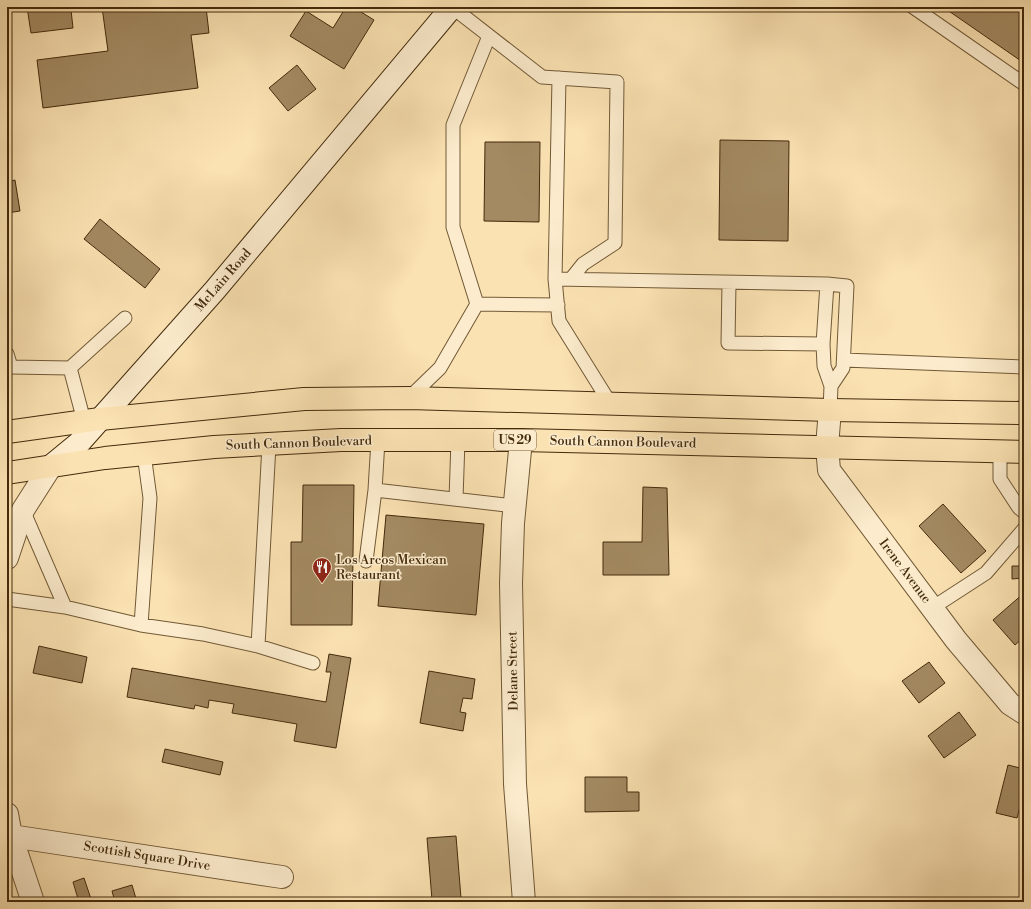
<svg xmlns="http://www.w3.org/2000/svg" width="1031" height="909" viewBox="0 0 1031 909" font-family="'Libre Bodoni',serif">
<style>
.building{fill:#a38a62;stroke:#432b0c}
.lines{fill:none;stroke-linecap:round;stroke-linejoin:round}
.lane-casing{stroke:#715936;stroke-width:15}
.street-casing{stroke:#715936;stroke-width:24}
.secondary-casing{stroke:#432b0c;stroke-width:24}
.primary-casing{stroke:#432b0c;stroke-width:24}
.lane{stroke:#fceccd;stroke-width:13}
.street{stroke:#fceccd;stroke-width:22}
.secondary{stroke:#fceccd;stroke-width:22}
.primary{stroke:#fbe2b2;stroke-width:22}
.labels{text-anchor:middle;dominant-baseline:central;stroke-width:3;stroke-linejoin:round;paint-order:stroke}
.shield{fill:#fceccd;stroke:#7a6546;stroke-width:1}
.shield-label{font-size:12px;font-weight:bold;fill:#432b0c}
.street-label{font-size:13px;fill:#432b0c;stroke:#fceccd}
.poi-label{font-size:13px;fill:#432b0c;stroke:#fceccd;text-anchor:start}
</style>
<rect width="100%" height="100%" fill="#fbe2b2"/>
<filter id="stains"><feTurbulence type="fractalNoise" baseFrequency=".005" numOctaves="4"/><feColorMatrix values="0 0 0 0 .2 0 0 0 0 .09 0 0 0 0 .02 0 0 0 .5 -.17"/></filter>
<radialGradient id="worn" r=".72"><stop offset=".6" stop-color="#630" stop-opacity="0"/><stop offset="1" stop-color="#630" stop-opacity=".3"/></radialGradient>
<path class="building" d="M27 7H91L71 10 73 28 31 33Z
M102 7H184V9L206 7 209 33 191 35 198 88 43 108 37 60 108 51Z
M346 7H353L374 20 344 69 290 36 306 11 333 28Z
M943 7H1024V63Z
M297 65 316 89 288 111 269 88Z
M720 140 789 141 788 241 719 240Z
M485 142H540L539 222 484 221Z
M15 180 20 211 7 213V182Z
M100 219 160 269 145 288 84 239Z
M303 485H354L352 625H291V542H302Z
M643 487 667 488 669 575H603V542H642Z
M943 504 986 551 961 573 919 526Z
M386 515 484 524 476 615 378 606Z
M1012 566H1024V578L1012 579Z
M1024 593V637L1015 645 993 620Z
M39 646 87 657 82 683 33 673Z
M329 654 351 658 336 748 294 741 297 724 232 713 234 704 209 700 208 708 195 705 194 709 127 697 132 668 326 702 331 672H326Z
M929 662 945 683 919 703 902 681Z
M429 671 475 679 472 699 463 698 460 712 466 713 463 731 420 723Z
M959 712 976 735 944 758 928 736Z
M165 749 223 762 220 775 162 762Z
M1008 765 1024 769V804L1021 803 1017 818 996 813Z
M585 777H627V792H639V811L585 812Z
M456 836 461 898 432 900 427 838Z
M84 878 92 902H79L73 882Z
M132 885 137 902H115L112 891Z"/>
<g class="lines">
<defs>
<path id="lane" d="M452 7 542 77 617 82 615 243 583 264 571 279
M913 7 1024 84
M555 279 559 78
M729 283 728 343 823 344
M827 284 847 286 843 368 831 386
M477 304 453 227V125L489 36
M7 354 11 367 70 368 125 318
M844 360 1024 367
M70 368 84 421
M409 398 440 368 477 304 558 305
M610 403 559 321 555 279 827 284 823 344 824 366 831 386 830 410
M378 440 375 490 515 506
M1000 451V479L1019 508 1024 512
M456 499 458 440
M23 510 65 607
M366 561 375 490
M7 599 65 607 141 625 203 634 258 646 313 663
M932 608 986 573 1024 529
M141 625 150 498 144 454
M258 646 269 445"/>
<path id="street" d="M830 410 827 446 829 470 956 640 1010 704 1024 713
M521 440 513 523 511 583 515 784 524 902
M7 558 23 510 51 466
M7 814 11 836 33 902
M11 836 282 877"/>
<path id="secondary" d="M51 466 79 443 215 290 452 7"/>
<path id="primary" d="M7 432 100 419 304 399 409 398 830 410 1024 413
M7 473 105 458 214 447 341 440H521L1024 452"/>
</defs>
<use href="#lane" class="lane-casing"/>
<use href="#street" class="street-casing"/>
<use href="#secondary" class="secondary-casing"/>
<use href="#primary" class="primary-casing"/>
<use href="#lane" class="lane"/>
<use href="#street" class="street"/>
<use href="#secondary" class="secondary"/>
<use href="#primary" class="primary"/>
</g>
<defs>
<symbol id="restaurant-pin" viewBox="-11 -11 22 30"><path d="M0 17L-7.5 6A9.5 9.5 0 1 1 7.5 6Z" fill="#8f2418" stroke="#fceccd"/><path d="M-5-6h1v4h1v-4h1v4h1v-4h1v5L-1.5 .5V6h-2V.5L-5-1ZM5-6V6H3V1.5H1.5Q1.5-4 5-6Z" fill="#fff"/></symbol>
</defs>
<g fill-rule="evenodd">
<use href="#restaurant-pin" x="311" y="556" width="22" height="30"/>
</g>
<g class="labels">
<rect class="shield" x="494" y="430" width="42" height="20" rx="3"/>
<g class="shield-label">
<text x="515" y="440">US 29</text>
</g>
<g class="street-label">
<text transform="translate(223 280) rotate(-49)">McLain Road</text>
<text transform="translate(623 442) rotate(1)">South Cannon Boulevard</text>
<text transform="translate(299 443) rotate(-2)">South Cannon Boulevard</text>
<text transform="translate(905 571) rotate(53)">Irene Avenue</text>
<text transform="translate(513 671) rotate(-91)">Delane Street</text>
<text transform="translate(147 856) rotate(9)">Scottish Square Drive</text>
</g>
<g class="poi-label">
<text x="336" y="560">Los Arcos Mexican<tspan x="336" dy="15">Restaurant</tspan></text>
</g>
</g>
<rect width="1031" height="909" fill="none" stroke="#fbe2b2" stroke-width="24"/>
<rect x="8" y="8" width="1015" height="893" fill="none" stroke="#432b0c" stroke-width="2"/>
<rect x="12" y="12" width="1007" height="885" fill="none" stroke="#432b0c"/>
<rect width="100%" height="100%" filter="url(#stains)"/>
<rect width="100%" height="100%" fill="url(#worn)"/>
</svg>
